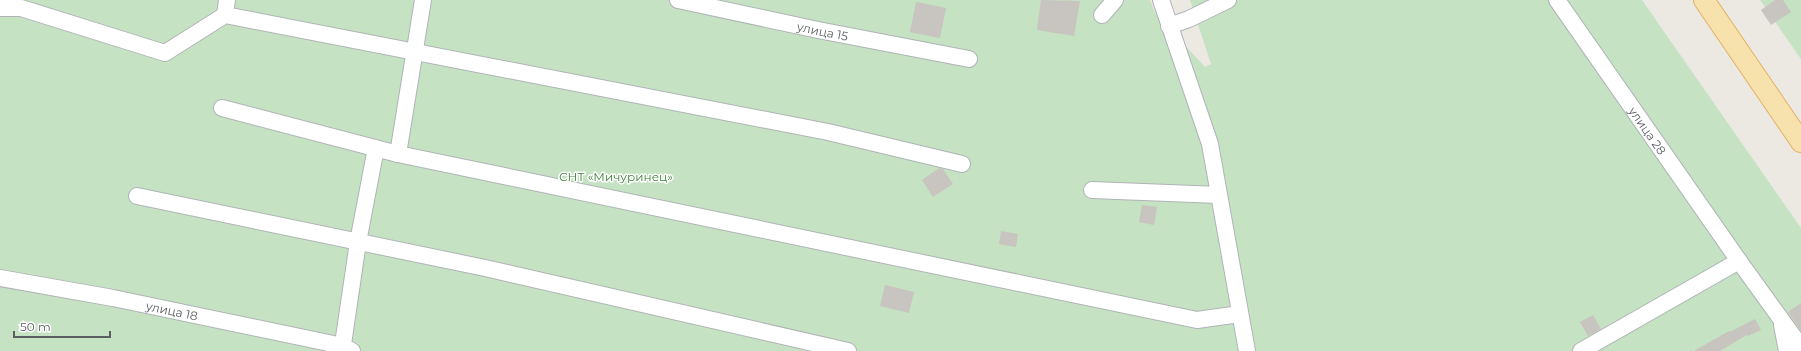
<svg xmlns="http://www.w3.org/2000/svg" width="1801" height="351" viewBox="0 0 1801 351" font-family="Montserrat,sans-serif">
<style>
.green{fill:#c5e2c2}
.building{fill:#c8c4bf}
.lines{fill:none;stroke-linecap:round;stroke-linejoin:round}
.minor-casing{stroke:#b0b4b7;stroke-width:18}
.major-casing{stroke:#e4b164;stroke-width:22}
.minor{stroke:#fff;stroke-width:16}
.major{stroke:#f7e2ad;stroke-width:20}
.labels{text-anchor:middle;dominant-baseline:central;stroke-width:3;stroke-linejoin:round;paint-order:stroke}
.street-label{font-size:12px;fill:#5b5f62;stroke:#fff}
.park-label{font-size:12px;fill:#41803c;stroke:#fff}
</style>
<rect width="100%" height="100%" fill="#ece9e3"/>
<path class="green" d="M0 0H1150L1155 13 1205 67 1211 64 1190 0H1642L1801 228V351H0Z
M1760 0H1801V59Z"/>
<path class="building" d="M1041 0 1080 1 1074 36 1037 30Z
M1775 0H1783L1791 12 1771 25 1761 10Z
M916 2 946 8 940 38 910 32Z
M939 168 943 169 953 184 933 197 922 180Z
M1142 205 1157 207 1154 225 1139 222Z
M1001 231 1018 234 1016 247 999 244Z
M885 285 914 292 909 313 880 306Z
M1801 303V331L1788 312Z
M1593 315 1601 329 1588 336 1580 322Z
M1755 319 1761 330 1748 336 1747 335 1720 351H1694L1729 331 1730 332Z"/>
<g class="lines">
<defs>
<g id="minor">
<path id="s1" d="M678 0 818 30 969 59"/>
<path d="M1161 0 1210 144 1247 351"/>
<path id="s2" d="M1557 0 1739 261 1801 347"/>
<path d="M0 8H21L165 53 225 15 828 132 962 164"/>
<path d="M225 15 227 0"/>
<path d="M1102 15 1115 0"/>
<path d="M1169 26 1189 19 1228 0"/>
<path d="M222 108 398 154 1197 320 1240 314"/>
<path d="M398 154 423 0"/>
<path d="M1092 190 1219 195"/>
<path d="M137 196 485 268 848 351"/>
<path id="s3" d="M0 278 113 298 343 346 352 351"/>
<path d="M1782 325 1787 351"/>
<path d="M342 351 358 242 376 148"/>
<path d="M1581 351 1739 261"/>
</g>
<path id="major" d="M1704 0 1801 142"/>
</defs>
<use href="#minor" class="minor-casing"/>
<use href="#major" class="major-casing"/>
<use href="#minor" class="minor"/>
<use href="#major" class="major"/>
</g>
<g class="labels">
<g class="street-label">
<text stroke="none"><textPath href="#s1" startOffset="148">улица 15</textPath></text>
<text stroke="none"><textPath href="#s2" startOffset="159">улица 28</textPath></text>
<text stroke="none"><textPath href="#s3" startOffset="175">улица 18</textPath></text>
</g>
<g class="park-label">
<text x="616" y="176">СНТ «Мичуринец»</text>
</g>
</g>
<path d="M14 331v6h96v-6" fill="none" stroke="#5b5f62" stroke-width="2"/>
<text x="20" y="331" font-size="12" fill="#5b5f62" stroke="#ffffff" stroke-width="3" paint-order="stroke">50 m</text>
</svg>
